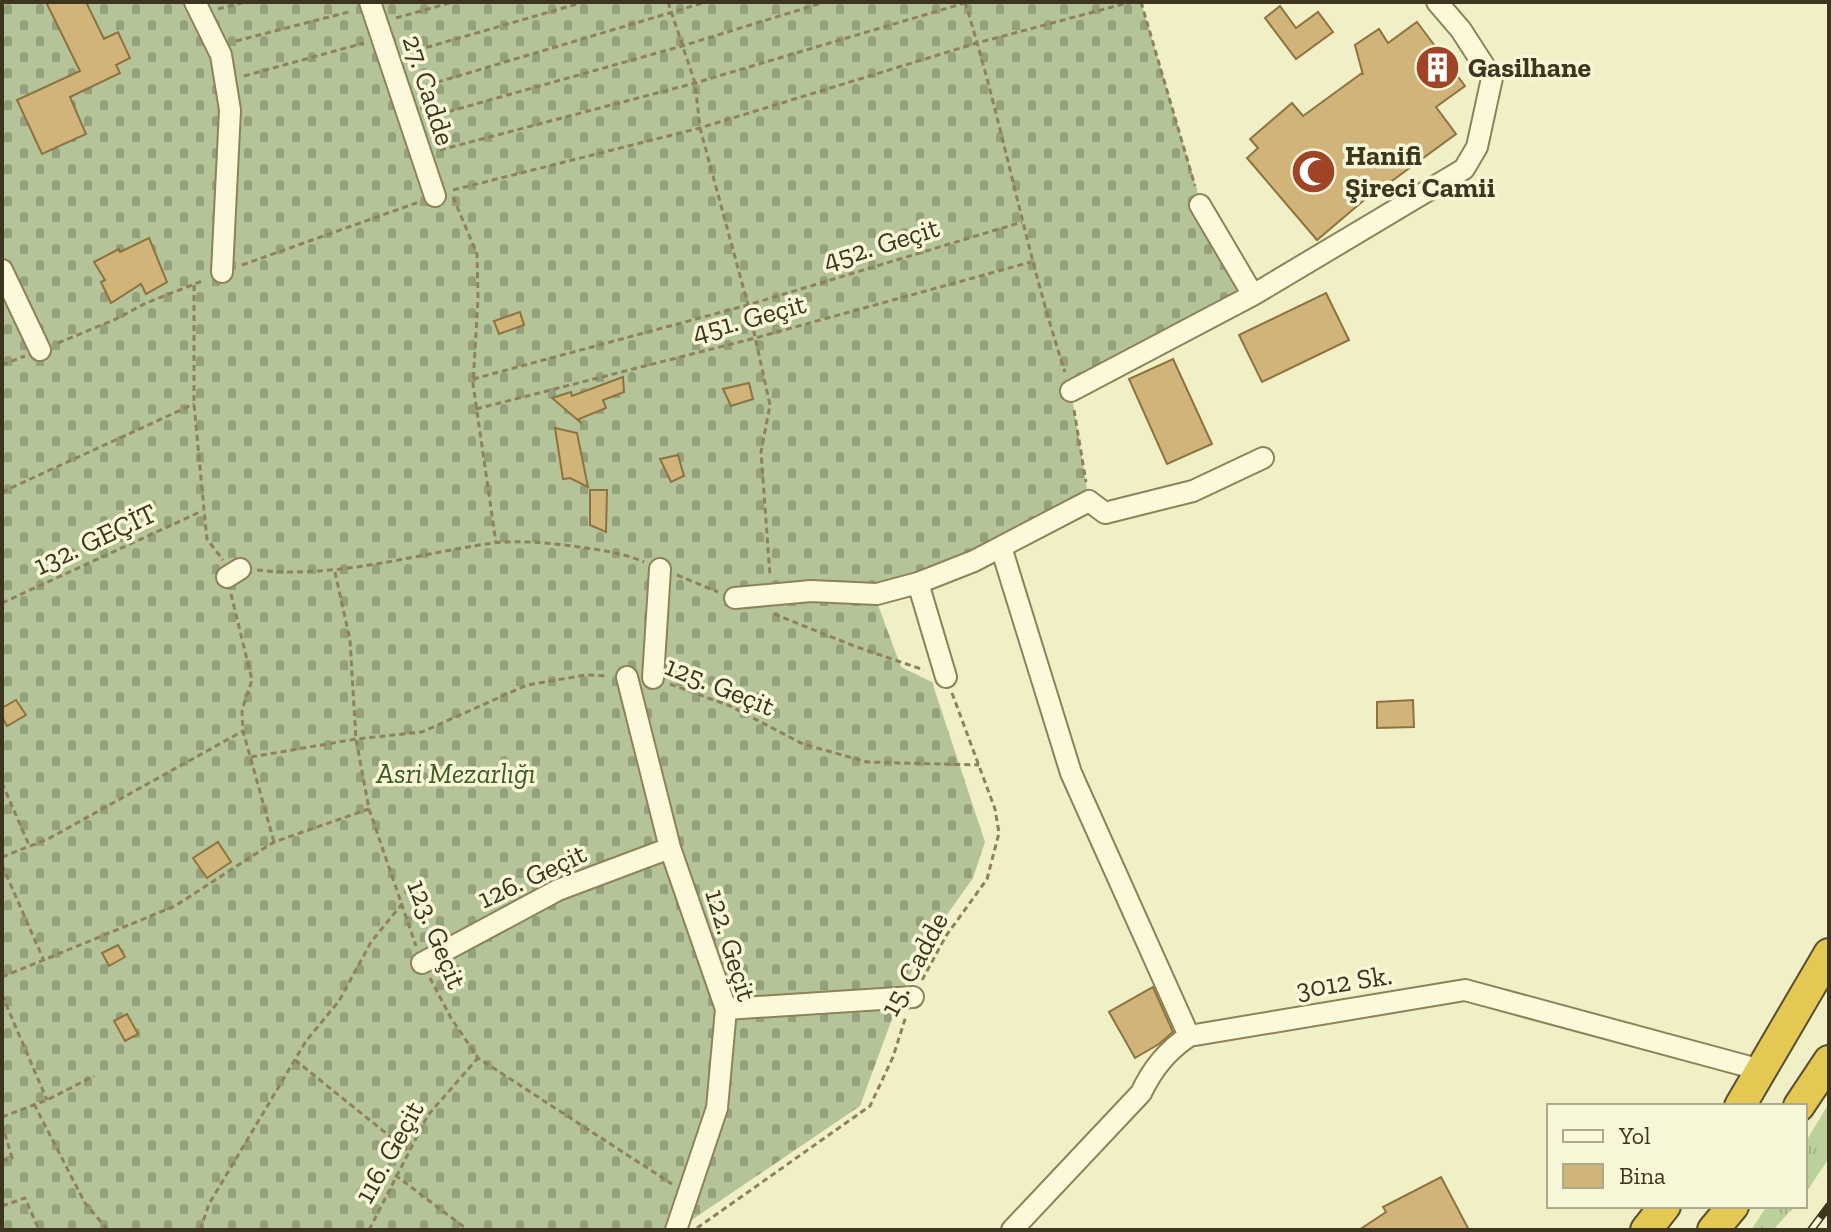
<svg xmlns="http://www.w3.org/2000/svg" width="1831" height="1232" viewBox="0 0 1831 1232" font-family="'Zilla Slab',serif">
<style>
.grass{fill:url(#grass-tufts)}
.cemetery{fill:url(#cemetery-stones)}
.building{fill:#d0b47a;stroke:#8e723f;stroke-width:2}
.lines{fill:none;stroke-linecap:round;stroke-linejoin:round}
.minor-casing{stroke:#8d825a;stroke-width:24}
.highway-casing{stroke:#5b4e2f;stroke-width:34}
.path{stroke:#8d825a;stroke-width:3;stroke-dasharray:6 4;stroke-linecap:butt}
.minor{stroke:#fbf9da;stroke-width:20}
.highway{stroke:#e3c854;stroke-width:30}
.rail-casing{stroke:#3d351f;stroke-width:8}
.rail{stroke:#f7f6d6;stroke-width:5;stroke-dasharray:15;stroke-linecap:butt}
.labels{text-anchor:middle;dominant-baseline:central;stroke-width:7;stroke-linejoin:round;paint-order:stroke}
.poi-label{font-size:28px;font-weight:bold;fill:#3d351f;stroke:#f7f6d6;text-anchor:start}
.street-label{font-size:28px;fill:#3d351f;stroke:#f7f6d6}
.park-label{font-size:28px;font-style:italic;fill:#3f5a24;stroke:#f7f6d6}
</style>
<defs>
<pattern id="grass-tufts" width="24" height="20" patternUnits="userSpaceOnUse" patternTransform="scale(2)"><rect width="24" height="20" fill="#bcd099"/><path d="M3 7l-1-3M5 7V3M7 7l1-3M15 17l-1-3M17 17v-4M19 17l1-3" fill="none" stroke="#a2b383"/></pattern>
<pattern id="cemetery-stones" width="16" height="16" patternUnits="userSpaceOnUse" patternTransform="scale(2)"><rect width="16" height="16" fill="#b4c498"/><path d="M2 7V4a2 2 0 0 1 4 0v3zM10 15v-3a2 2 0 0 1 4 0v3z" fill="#94a07b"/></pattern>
</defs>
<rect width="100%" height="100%" fill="#f1efc6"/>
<path class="grass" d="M1829 1103V1158L1805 1194V1143Z
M1767 1206H1795L1773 1230H1751Z"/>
<path class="cemetery" d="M2 2H1141L1204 213 1248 296 1071 391 1089 501 875 597 901 667 932 682 985 842 973 878 922 950 900 997 860 1106 677 1230H2Z"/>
<path class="building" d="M46 2H86L104 39 118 32 130 58 116 65 120 73 70 97 86 134 42 154 17 100 80 71Z
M1280 6 1296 28 1318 12 1333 32 1296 59 1265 18Z
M1417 22 1465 86 1436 107 1456 134 1385 186 1383 184 1317 240 1247 158 1258 148 1250 139 1292 103 1303 116 1362 73 1363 75 1355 45 1379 29 1388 43Z
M149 238 167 282 146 294 141 284 111 303 101 282 105 280 94 262 119 249 120 252Z
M1326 293 1349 340 1262 382 1239 335Z
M520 312 524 325 499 334 494 321Z
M1173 359 1212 444 1167 464 1129 379Z
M623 377 624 392 603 400 606 408 579 419 580 422 552 398 571 392 572 396Z
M749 383 753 399 731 406 723 389Z
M555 428 577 433 588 487 570 478 563 479Z
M678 455 684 476 671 482 660 459Z
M590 490H607L606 532 590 525Z
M16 700 26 715 7 726 2 717V708Z
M1413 700 1414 727 1377 728V702Z
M218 842 231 862 207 878 193 858Z
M118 945 125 957 109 966 102 953Z
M1153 987 1173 1032 1159 1044 1135 1058 1109 1012Z
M127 1014 138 1034 125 1041 114 1021Z
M1441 1177 1469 1230H1359L1386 1212 1383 1207Z"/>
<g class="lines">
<defs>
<path id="minor" d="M195 2 221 55 230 110 222 272
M370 2 435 196
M2 270 40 350
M1253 295 1464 169 1477 147 1492 78 1461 30 1437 2
M1071 391 1253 295 1200 205
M1001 547 1071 773 1189 1036
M227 577 240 569
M918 583 946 677
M735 598 811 591 877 594 918 583 974 561 1089 501 1105 513 1193 491 1263 458
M627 677 670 848 726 1009 717 1108 676 1230
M653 678 660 569
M422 963 558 890 670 848
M726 1009 913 997
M1012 1230 1141 1093C1153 1068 1167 1051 1189 1036L1465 990 1761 1070"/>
<path id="highway" d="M1740 1106 1829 954
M1799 1106 1829 1061
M1646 1230 1665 1206
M1713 1230 1733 1206"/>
</defs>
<use href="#minor" class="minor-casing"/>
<use href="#highway" class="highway-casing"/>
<path class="path" d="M668 2 695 83 700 128 748 305 770 405 761 452 770 576
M965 2C1003 124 1025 250 1065 372
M1141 2 1195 186
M218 9 245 2
M396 18 453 2
M236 41 352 11
M407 53 584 2
M244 76 364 43
M418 88 706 2
M429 117 682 46 825 2
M440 150 695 83 968 2
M453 190 700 128 977 43 1131 2
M453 197 477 254 478 299 473 384 496 543
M242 265 419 202
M194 285V404L204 510 207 539 223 560
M58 343 116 319 146 303 205 280
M2 365 25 356
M473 379 748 305 1022 222
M476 409 755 338 1031 262
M1074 410 1086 482
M2 492 194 404
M257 570C337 579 415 554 493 543 521 540 551 543 579 547 601 550 623 553 644 562
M335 572 350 640 356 739 369 809 416 946
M677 575 718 592
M231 594 252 680 242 710 243 731 274 842
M2 603 202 511
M774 614 854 646 924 670
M670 684 730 706 803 744 867 762 979 765
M251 757 356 739 422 732 527 685 586 675 608 676
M2 783 29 845
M2 857 48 839 243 731
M2 865 44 961
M2 977 175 906 274 842 369 809
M430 978 451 1018 478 1058 672 1184
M922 980 946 936 987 879 999 833 995 809 952 693
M2 995 47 1100
M295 1060 407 1150
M34 1104 85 1203 108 1230
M2 1117 47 1100 94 1076
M2 1124 12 1158 2 1161
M395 1175 468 1230
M2 1206 25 1198 39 1230
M697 1228 870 1106 893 1057 906 1016
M200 1230 209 1204 306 1041 339 1001 371 942 402 904
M369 1230 428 1115 478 1058"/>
<use href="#minor" class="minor"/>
<use href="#highway" class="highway"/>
<defs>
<path id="rail" d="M1811 1230 1829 1206"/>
</defs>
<use href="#rail" class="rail-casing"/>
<use href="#rail" class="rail"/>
</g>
<defs>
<symbol id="building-disc" viewBox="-11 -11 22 22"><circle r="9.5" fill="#9f4427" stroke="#f7f6d6"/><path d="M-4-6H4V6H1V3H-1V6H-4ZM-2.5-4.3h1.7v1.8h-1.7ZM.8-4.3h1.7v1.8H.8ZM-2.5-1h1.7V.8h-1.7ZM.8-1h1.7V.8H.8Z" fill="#fff"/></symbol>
<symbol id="mosque-disc" viewBox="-11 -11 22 22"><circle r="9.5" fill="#9f4427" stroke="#f7f6d6"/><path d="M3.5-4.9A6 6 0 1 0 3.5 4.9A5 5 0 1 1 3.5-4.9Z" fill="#fff"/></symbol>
</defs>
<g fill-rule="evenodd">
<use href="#building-disc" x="1412" y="42" width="51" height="51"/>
<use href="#mosque-disc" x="1288" y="146" width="51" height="51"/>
</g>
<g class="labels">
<g class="poi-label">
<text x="1468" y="67">Gasilhane</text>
<text x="1345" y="155">Hanifi<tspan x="1345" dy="32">Şireci Camii</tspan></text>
</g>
<g class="street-label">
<text transform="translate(429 90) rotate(72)">27. Cadde</text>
<text transform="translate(881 244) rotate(-17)">452. Geçit</text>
<text transform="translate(749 318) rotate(-15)">451. Geçit</text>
<text transform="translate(95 539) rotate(-25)">132. GEÇİT</text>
<text transform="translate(720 686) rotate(22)">125. Geçit</text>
<text transform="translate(532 876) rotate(-25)">126. Geçit</text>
<text transform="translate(437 934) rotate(68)">123. Geçit</text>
<text transform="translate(731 945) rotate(73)">122. Geçit</text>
<text transform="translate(914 964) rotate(-62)">15. Cadde</text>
<text transform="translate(1344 982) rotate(-9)">3012 Sk.</text>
<text transform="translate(389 1152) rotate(-61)">116. Geçit</text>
</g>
<g class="park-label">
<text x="456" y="773">Asri Mezarlığı</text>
</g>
</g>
<rect width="1831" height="1232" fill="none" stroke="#3d351f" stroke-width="8"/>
<rect x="1547" y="1104" width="260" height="104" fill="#f7f6d6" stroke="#ada98d" stroke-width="2"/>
<rect x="1563" y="1130" width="40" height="12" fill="#fbf9da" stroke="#ada98d" stroke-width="2"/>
<text x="1619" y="1144" font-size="24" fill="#3d351f">Yol</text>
<rect x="1563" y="1164" width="40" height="24" fill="#d0b47a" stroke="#ada98d" stroke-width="2"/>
<text x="1619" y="1184" font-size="24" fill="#3d351f">Bina</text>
</svg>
